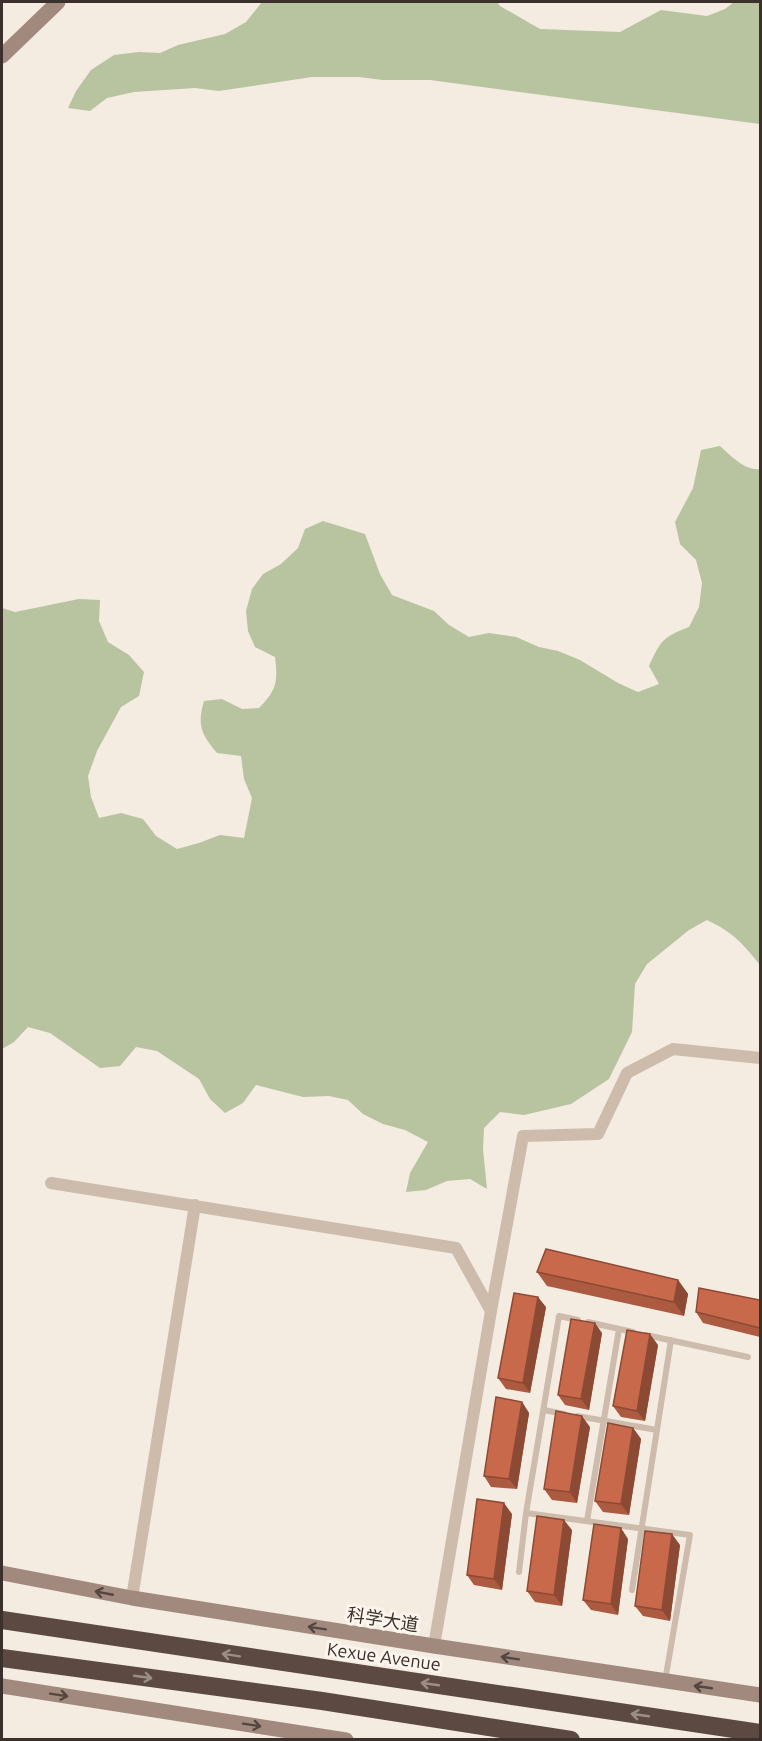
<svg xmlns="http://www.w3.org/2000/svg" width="762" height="1741" viewBox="0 0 762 1741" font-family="Ubuntu,'Noto Sans SC',sans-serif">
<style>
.green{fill:#b8c4a0}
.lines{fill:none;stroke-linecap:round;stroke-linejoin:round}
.lane{stroke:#cdbbac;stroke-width:6}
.street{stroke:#cdbbac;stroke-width:12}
.secondary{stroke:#a18a7d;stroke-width:15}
.highway{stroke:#5c4a42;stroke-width:18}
.wall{fill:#ac5a40}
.shaded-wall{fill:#8c4a34}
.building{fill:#c8694b;stroke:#8c4a34;stroke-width:1.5}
.oneway{stroke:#544640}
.oneway2{stroke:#9c8e87}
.labels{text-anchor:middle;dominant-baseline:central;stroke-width:6;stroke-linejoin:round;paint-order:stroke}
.street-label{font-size:18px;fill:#3b302b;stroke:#fbf5ee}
</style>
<rect width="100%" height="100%" fill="#f4ebe1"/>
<path class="green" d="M262 2H497L500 6 540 29 620 32 661 10 707 16 725 9 734 2H760V124L430 80H383L359 77H312L219 91 195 88 134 92 107 98 90 111 68 108 76 91 91 70 114 55 139 52 160 53 178 45 225 34 246 22Z
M720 446C731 456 745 471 760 469V965C742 943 734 933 707 920L689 930 647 964 635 984 632 1032 609 1079 571 1104 524 1115 500 1112 484 1128 483 1149 487 1189 470 1179 447 1181 426 1190 406 1192 410 1173 428 1142 405 1130 383 1124 363 1114 348 1100 329 1096 303 1097 256 1085 243 1103 225 1113 210 1099 199 1079 157 1051 136 1047 120 1066 100 1068 50 1033 28 1027 14 1042 2 1049V608L15 612 79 599 100 600 99 621 108 642 129 655 144 672 139 696 121 707 97 751 88 776 91 797 99 818 121 813 143 819 156 836 177 849 199 843 220 835 244 838 252 798 244 779 241 756 217 753C201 734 197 725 204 701L222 699 242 709 259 708C277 690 278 681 275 657L255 647 248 631 246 611 252 589 263 574 281 564 298 548 305 529 323 521 365 534 380 574 392 595 434 611 449 625 469 637 489 633 516 637 539 647 558 651 580 660 618 683 638 692 659 684 649 666C661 640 663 637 689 627L699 607 702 583 696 560 680 544 675 522 693 488 701 450Z"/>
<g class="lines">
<path class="lane" d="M588 1322 633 1332
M646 1335 748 1357
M544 1410 564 1414
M577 1416 657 1430
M526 1513 690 1535 665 1681
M587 1521 619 1329
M519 1572 526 1513 559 1316 578 1320
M632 1590 671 1340"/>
<path class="street" d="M51 1183 456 1248 491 1311
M132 1598 195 1205
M434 1646 491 1311 523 1136 598 1134 627 1073 673 1049 760 1058"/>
<path class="secondary" d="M2 56 58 2
M2 1573 132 1598 434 1646 760 1695
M2 1686 346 1740"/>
<path class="highway" d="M2 1620 760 1733
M2 1658 322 1701 571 1740"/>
</g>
<path class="wall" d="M537 1272 678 1280 688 1294 684 1316 547 1286Z
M760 1300V1337L703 1323 696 1312Z
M546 1307 530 1393 506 1389 498 1378Z
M602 1333 589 1410 565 1405 558 1395Z
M658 1345 645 1421 621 1417 613 1406Z
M522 1402 529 1413 517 1489 491 1487 484 1476Z
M590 1427 577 1503 552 1500 544 1489Z
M633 1428 641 1439 629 1515 603 1512 595 1501Z
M512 1514 502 1590 474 1585 467 1575Z
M572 1530 562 1606 535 1602 527 1591Z
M628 1539 618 1615 591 1610 583 1600Z
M680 1545 670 1621 643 1616 635 1606Z"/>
<path class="shaded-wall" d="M678 1280 688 1294 684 1316 674 1302Z
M538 1297 546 1307 530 1393 523 1383Z
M595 1323 602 1333 589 1410 581 1399Z
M650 1334 658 1345 645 1421 637 1411Z
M522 1402 529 1413 517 1489 509 1479Z
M582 1416 590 1427 577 1503 570 1492Z
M633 1428 641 1439 629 1515 621 1504Z
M504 1503 512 1514 502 1590 494 1579Z
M564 1520 572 1530 562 1606 554 1595Z
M621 1528 628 1539 618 1615 611 1604Z
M672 1534 680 1545 670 1621 662 1610Z"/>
<path class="building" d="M546 1249 678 1280 674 1302 537 1272Z
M699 1288 760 1300V1328L696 1312Z
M514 1293 538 1297 523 1383 498 1378Z
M571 1319 595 1323 581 1399 558 1395Z
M627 1330 650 1334 637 1411 613 1406Z
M496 1397 522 1402 509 1479 484 1476Z
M556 1411 582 1416 570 1492 544 1489Z
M608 1423 633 1428 621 1504 595 1501Z
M477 1499 504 1503 494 1579 467 1575Z
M537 1516 564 1520 554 1595 527 1591Z
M594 1524 621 1528 611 1604 583 1600Z
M645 1531 672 1534 662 1610 635 1606Z"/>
<defs><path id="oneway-shaft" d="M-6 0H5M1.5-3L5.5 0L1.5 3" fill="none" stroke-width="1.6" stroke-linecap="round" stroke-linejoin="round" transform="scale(1.5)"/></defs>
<g class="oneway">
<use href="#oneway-shaft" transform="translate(104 1593) rotate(-169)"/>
<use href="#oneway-shaft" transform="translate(317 1628) rotate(-171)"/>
<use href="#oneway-shaft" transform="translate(510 1658) rotate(-171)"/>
<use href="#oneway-shaft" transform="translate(703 1687) rotate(-172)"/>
<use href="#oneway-shaft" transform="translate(59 1695) rotate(9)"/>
<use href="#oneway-shaft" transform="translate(252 1725) rotate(9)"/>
</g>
<g class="oneway2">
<use href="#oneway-shaft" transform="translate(231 1655) rotate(-171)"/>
<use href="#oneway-shaft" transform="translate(143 1677) rotate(8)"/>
<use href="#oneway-shaft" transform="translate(430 1684) rotate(-172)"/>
<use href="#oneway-shaft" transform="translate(640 1715) rotate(-172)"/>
</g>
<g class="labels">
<g class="street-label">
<text transform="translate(383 1619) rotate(9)">科学大道</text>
<text transform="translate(384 1656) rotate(8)">Kexue Avenue</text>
</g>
</g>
<rect width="762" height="1741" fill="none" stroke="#3b302b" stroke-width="6"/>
</svg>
